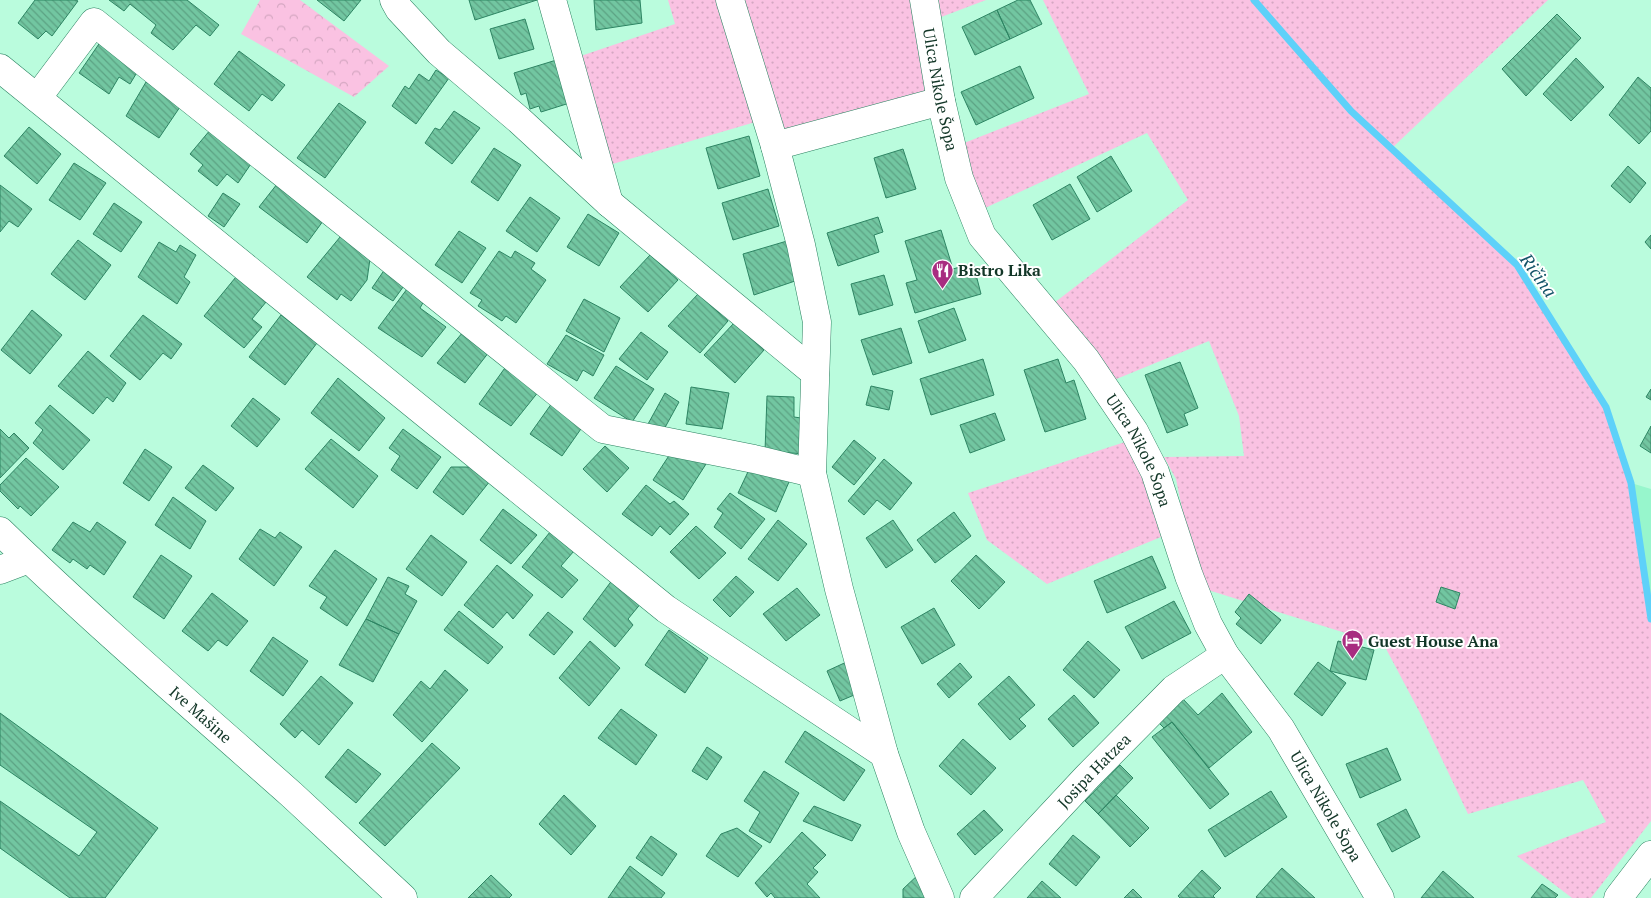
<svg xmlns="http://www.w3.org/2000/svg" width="1651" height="898" viewBox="0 0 1651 898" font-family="'PT Serif',serif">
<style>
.built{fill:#97f6cc}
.grass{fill:url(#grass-dots)}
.forest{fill:url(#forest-crowns)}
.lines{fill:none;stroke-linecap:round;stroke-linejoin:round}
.stream{stroke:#5ed1f9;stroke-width:7}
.building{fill:url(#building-back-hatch);stroke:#2d8563}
.minor-casing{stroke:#2a8260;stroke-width:29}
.major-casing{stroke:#2a8260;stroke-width:29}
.minor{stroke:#fff;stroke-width:28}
.major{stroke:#fff;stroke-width:28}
.labels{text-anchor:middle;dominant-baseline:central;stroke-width:4;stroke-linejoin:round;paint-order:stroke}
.street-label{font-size:16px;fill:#123627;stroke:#fff}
.poi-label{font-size:16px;font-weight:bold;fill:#123627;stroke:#fff;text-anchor:start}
.water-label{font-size:18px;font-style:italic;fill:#135468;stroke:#fff}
</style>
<defs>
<pattern id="grass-dots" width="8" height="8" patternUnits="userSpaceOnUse" patternTransform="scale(1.25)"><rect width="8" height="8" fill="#fac2e2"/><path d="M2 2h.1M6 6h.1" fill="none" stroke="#d5a7c2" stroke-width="1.8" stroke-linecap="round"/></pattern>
<pattern id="forest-crowns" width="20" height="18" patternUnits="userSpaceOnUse" patternTransform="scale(1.25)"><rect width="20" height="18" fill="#fac2e2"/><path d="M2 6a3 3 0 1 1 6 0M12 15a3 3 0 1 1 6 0" fill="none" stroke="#d5a7c2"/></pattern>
<pattern id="building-back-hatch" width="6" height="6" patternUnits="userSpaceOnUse" patternTransform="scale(1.25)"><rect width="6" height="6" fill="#72c6a1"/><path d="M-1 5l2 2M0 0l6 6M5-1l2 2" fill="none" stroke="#5ca283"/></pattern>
</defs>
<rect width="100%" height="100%" fill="#bafcdd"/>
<path class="built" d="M1631 483 1651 489V619Z"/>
<path class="grass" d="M668 0H986L928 22 941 101 775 146 766 119 599 168 569 60 675 24Z
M1043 0H1548L1391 149 1517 265 1606 407 1631 483 1651 619V821L1591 898H1572L1517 856 1606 822 1583 780 1468 814 1419 711 1384 645 1208 590 1187 533 1176 479 1164 457 1244 456 1239 416 1209 341 1114 380 1054 303 1188 200 1147 133 983 209 959 145 1089 94Z
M1125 442 1147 488 1161 537 1047 584 987 540 968 493Z"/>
<path class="forest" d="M260 0H300L389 66 354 97 241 34Z"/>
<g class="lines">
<path class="stream" d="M1254 0 1351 111 1517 265 1606 407 1631 483 1651 619"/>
</g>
<path class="building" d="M35 0H76L78 1 52 36 46 31 38 39 18 23Z
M109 0H187L219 25 210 36 196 25 173 50 151 33 156 25 130 4 124 11Z
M317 0H361L344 21Z
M469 0H537L475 20Z
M594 0H640L642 23 596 30Z
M1018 0H1030L1042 24 1010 39 997 10Z
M997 10 1010 39 975 55 962 27Z
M1557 14 1581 38 1526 96 1502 69Z
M525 19 534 49 499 59 490 29Z
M103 38 142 64 130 84 119 77 109 94 79 73Z
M239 51 285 85 272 101 262 94 249 111 214 84Z
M563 58 576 101 541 112 539 106 530 109 526 93 521 95 514 73Z
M1576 58 1604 87 1571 121 1543 94Z
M1020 66 1034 98 976 125 961 92Z
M436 70 449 78 416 124 392 106 405 86 409 89 419 74 429 81Z
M1638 77 1651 88V131L1639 144 1609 115Z
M146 82 182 104 159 138 126 116Z
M339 103 366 122 325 178 297 158Z
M454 111 480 128 452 164 425 143 435 128 440 130Z
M216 123 257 155 238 183 227 174 217 186 198 171 203 165 190 154Z
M29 127 61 154 37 184 4 156Z
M749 136 760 176 718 189 706 148Z
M494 148 521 165 498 201 471 182Z
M903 149 916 189 886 198 874 158Z
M1111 156 1132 191 1097 212 1077 177Z
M74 163 106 183 80 220 49 200Z
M1628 166 1646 183 1630 203 1611 186Z
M281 179 326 217 307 243 259 207Z
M1070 184 1090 219 1052 240 1033 205Z
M0 185 32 209 18 227 9 221 0 232Z
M768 189 779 226 733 240 722 203Z
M223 193 240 204 224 227 208 216Z
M530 197 560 218 537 252 506 231Z
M114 203 142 222 121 252 93 234Z
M588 214 619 233 599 266 567 247Z
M878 217 883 232 874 235 879 252 838 266 827 233Z
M941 230 953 269 973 263 981 294 915 313 906 283 917 280 905 241Z
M345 231 371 252 367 280 351 301 341 294 337 300 307 277Z
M459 231 486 248 462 283 435 265Z
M1651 235V249L1645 242Z
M78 240 111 265 85 300 51 274Z
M787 241 798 280 754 295 743 254Z
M159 242 176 252 180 245 196 255 184 277 190 282 177 304 138 277Z
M499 251 511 258 515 251 535 263 531 269 546 280 516 323 506 316 502 321 478 306 482 300 470 293Z
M650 255 678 280 648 312 620 287Z
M385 269 406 283 393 301 372 288Z
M240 272 271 296 252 319 262 327 244 348 204 316Z
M884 275 893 305 859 315 851 284Z
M407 289 424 301 420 308 446 327 422 357 378 328Z
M698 294 728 321 700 353 668 326Z
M584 299 620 318 604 352 566 331Z
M954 308 966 340 929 353 918 321Z
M32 310 62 335 30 374 1 350Z
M143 315 182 344 171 359 163 353 140 380 110 356Z
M281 315 317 343 285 385 249 357Z
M734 323 764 350 735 383 704 355Z
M901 328 912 363 873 375 861 340Z
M463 332 489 352 465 383 437 363Z
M641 332 668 352 647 380 619 359Z
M566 335 604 355 593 376 583 370 577 381 547 364Z
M88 351 126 383 113 402 107 397 93 414 58 386Z
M983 359 994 395 931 415 920 379Z
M1058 359 1066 383 1074 380 1086 419 1045 432 1024 370Z
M1180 362 1198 408 1184 414 1188 425 1167 433 1145 375Z
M507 365 539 391 511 426 479 404Z
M616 366 654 389 632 422 594 398Z
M338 378 385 418 359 451 311 413Z
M871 386 893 391 889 410 866 405Z
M691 387 729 393 722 429 686 424Z
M1651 389V400L1646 397Z
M665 393 679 402 662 433 648 424Z
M767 396 794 397V417L808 419 805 454 765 451Z
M253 398 280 419 257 447 231 426Z
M552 403 583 426 562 456 530 434Z
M50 405 90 440 63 470 33 443 43 430 35 423Z
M995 413 1005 440 970 453 960 425Z
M1651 426V453L1640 446Z
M0 429 9 438 14 433 29 448 0 478Z
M403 429 441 457 417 489 391 470 400 456 389 448Z
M331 439 378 476 353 508 305 469Z
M854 440 876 458 854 485 832 467Z
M605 446 629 468 607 492 583 469Z
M145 449 172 467 149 501 123 483Z
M672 451 706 464 683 500 653 480Z
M26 458 59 487 31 516 20 506 18 509 0 491V485Z
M754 459 792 475 776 512 738 493Z
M884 459 912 483 890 510 877 500 864 515 848 501Z
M203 465 234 488 216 511 185 488Z
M451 467H474L490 481 463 515 433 492Z
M646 485 670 504 674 501 689 514 670 535 660 526 652 536 622 514Z
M730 493 765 519 741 549 714 527 723 513 717 509Z
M173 497 206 521 190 549 155 525Z
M503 509 537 535 511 564 480 540Z
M954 512 971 536 935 563 917 540Z
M778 520 807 544 778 581 748 559Z
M893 520 913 550 886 568 866 538Z
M73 522 90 532 97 522 126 542 104 575 90 565 87 569 73 559 70 563 52 550Z
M696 526 726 553 699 579 670 552Z
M260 529 275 538 280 532 302 547 274 586 239 559Z
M550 532 574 551 561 566 578 580 562 598 522 567Z
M431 535 467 562 442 596 406 569Z
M335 550 377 579 347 626 320 608 327 597 309 586Z
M161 555 192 576 164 619 133 597Z
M976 555 1005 582 979 609 951 581Z
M1152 556 1166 588 1107 613 1094 581Z
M497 565 533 595 513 619 507 612 493 628 464 605Z
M736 576 754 592 730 617 713 600Z
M388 577 409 586 405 594 417 601 399 634 366 619Z
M613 579 642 602 628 619 633 625 615 647 583 619Z
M1441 587 1460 593 1455 609 1436 602Z
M797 588 820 615 786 641 763 614Z
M212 593 248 621 227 646 218 640 208 651 182 631Z
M1249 594 1281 620 1261 644 1236 624 1241 618 1235 612Z
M1174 601 1191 633 1142 659 1125 627Z
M934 608 955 645 922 664 901 627Z
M459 611 503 647 488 664 444 630Z
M548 612 573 632 554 655 529 635Z
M366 619 399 634 373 682 339 665Z
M669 630 708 658 685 693 645 665Z
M273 637 308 661 283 696 250 671Z
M590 641 620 668 589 706 559 678Z
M1088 641 1120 670 1094 698 1063 670Z
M1338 641 1374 650 1366 680 1330 671Z
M853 659 866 690 840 701 827 671Z
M1318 662 1346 683 1322 716 1294 694Z
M960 663 972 677 949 698 937 684Z
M445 670 468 690 422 742 393 715 421 681 430 689Z
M321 676 353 703 319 745 302 730 295 738 280 724Z
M1009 676 1035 705 1019 719 1026 726 1010 740 978 704Z
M1222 693 1252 732 1209 768 1172 722 1164 728 1156 720 1183 699 1198 715Z
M1074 695 1099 723 1073 747 1048 719Z
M621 709 657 735 636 765 598 738Z
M0 713 158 828 105 898H70L0 848V801L79 856 97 832 0 765Z
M1172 722 1229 794 1210 809 1152 737Z
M805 731 865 770 844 801 785 762Z
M963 739 996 768 971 795 939 766Z
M432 743 460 768 385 846 359 823Z
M707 747 722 757 707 780 692 771Z
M1387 748 1401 780 1360 798 1346 764Z
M348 749 381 774 356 803 325 777Z
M1120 765 1133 778 1098 814 1085 801Z
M764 771 799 793 770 843 749 831 760 812 744 801Z
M1271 791 1287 817 1225 857 1208 830Z
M564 795 596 826 571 855 539 824Z
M1116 795 1149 828 1130 847 1098 814Z
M814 806 861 825 852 841 803 821Z
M1406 809 1420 837 1392 852 1377 824Z
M984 810 1003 830 975 855 957 834Z
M737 828 762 846 738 877 706 856 721 834Z
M802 832 826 855 813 868 818 872 807 884 820 898H775L771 893 767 897 755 883Z
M1073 835 1100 857 1076 886 1049 864Z
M651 836 677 854 662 876 636 858Z
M630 866 665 893 661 898H608Z
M1282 868 1315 898H1257L1256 897Z
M1202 870 1221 888 1213 896 1215 898H1180L1178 896Z
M1443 871 1474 898H1421Z
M920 873 933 898H903V889Z
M491 875 512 895 509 898H468Z
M1042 881 1061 898H1027Z
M1542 884 1558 895 1555 898H1531Z
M1133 889 1142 898H1124Z"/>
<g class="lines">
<defs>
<g id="minor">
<path d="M394 0 399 9 439 52 519 120 609 203 815 373"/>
<path d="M552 0 609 203"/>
<path d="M730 0 775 146 801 245 817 322 812 473 839 589 884 754 911 832 940 898"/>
<path id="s1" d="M924 0 941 101 959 178 982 236 1086 360 1134 431 1155 472 1189 576 1208 624 1225 655 1281 729 1380 898"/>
<path d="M0 68 666 609 884 754"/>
<path d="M37 98 94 22 603 429 754 459 812 473"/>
<path d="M775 146 941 101"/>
<path id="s2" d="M0 531C94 622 194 708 292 795 329 829 366 864 403 898"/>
<path d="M0 570 29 559"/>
<path id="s3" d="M974 898 1087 777 1174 689 1225 655"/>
</g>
<path id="major" d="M1618 898 1651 855"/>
</defs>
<use href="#minor" class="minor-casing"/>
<use href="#major" class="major-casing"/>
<use href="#minor" class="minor"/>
<use href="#major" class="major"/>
</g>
<defs>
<symbol id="restaurant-pin" viewBox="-11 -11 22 30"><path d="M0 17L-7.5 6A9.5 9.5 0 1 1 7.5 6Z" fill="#a82d80" stroke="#fff"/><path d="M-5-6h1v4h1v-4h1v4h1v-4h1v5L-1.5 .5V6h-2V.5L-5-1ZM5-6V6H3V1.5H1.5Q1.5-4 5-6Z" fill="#fff"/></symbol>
<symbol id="hotel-pin" viewBox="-11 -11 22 30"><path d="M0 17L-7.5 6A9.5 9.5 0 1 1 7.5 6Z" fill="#a82d80" stroke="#fff"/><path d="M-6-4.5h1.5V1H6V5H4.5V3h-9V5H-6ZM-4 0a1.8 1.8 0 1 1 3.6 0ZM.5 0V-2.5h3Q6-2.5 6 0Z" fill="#fff"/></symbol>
</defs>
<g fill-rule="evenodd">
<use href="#restaurant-pin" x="930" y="258" width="25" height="34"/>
<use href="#hotel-pin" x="1340" y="628" width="25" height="34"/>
</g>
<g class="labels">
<g class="street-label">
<text stroke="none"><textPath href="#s1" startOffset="91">Ulica Nikole Šopa</textPath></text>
<text stroke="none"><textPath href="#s1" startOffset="511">Ulica Nikole Šopa</textPath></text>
<text stroke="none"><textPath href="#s2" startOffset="272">Ive Mašine</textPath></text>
<text stroke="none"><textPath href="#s3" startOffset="175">Josipa Hatzea</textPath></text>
<text stroke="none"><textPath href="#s1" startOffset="916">Ulica Nikole Šopa</textPath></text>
</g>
<g class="poi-label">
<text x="958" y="270">Bistro Lika</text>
<text x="1368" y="641">Guest House Ana</text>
</g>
<g class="water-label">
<text transform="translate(1539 275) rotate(55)">Ričina</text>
</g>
</g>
</svg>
